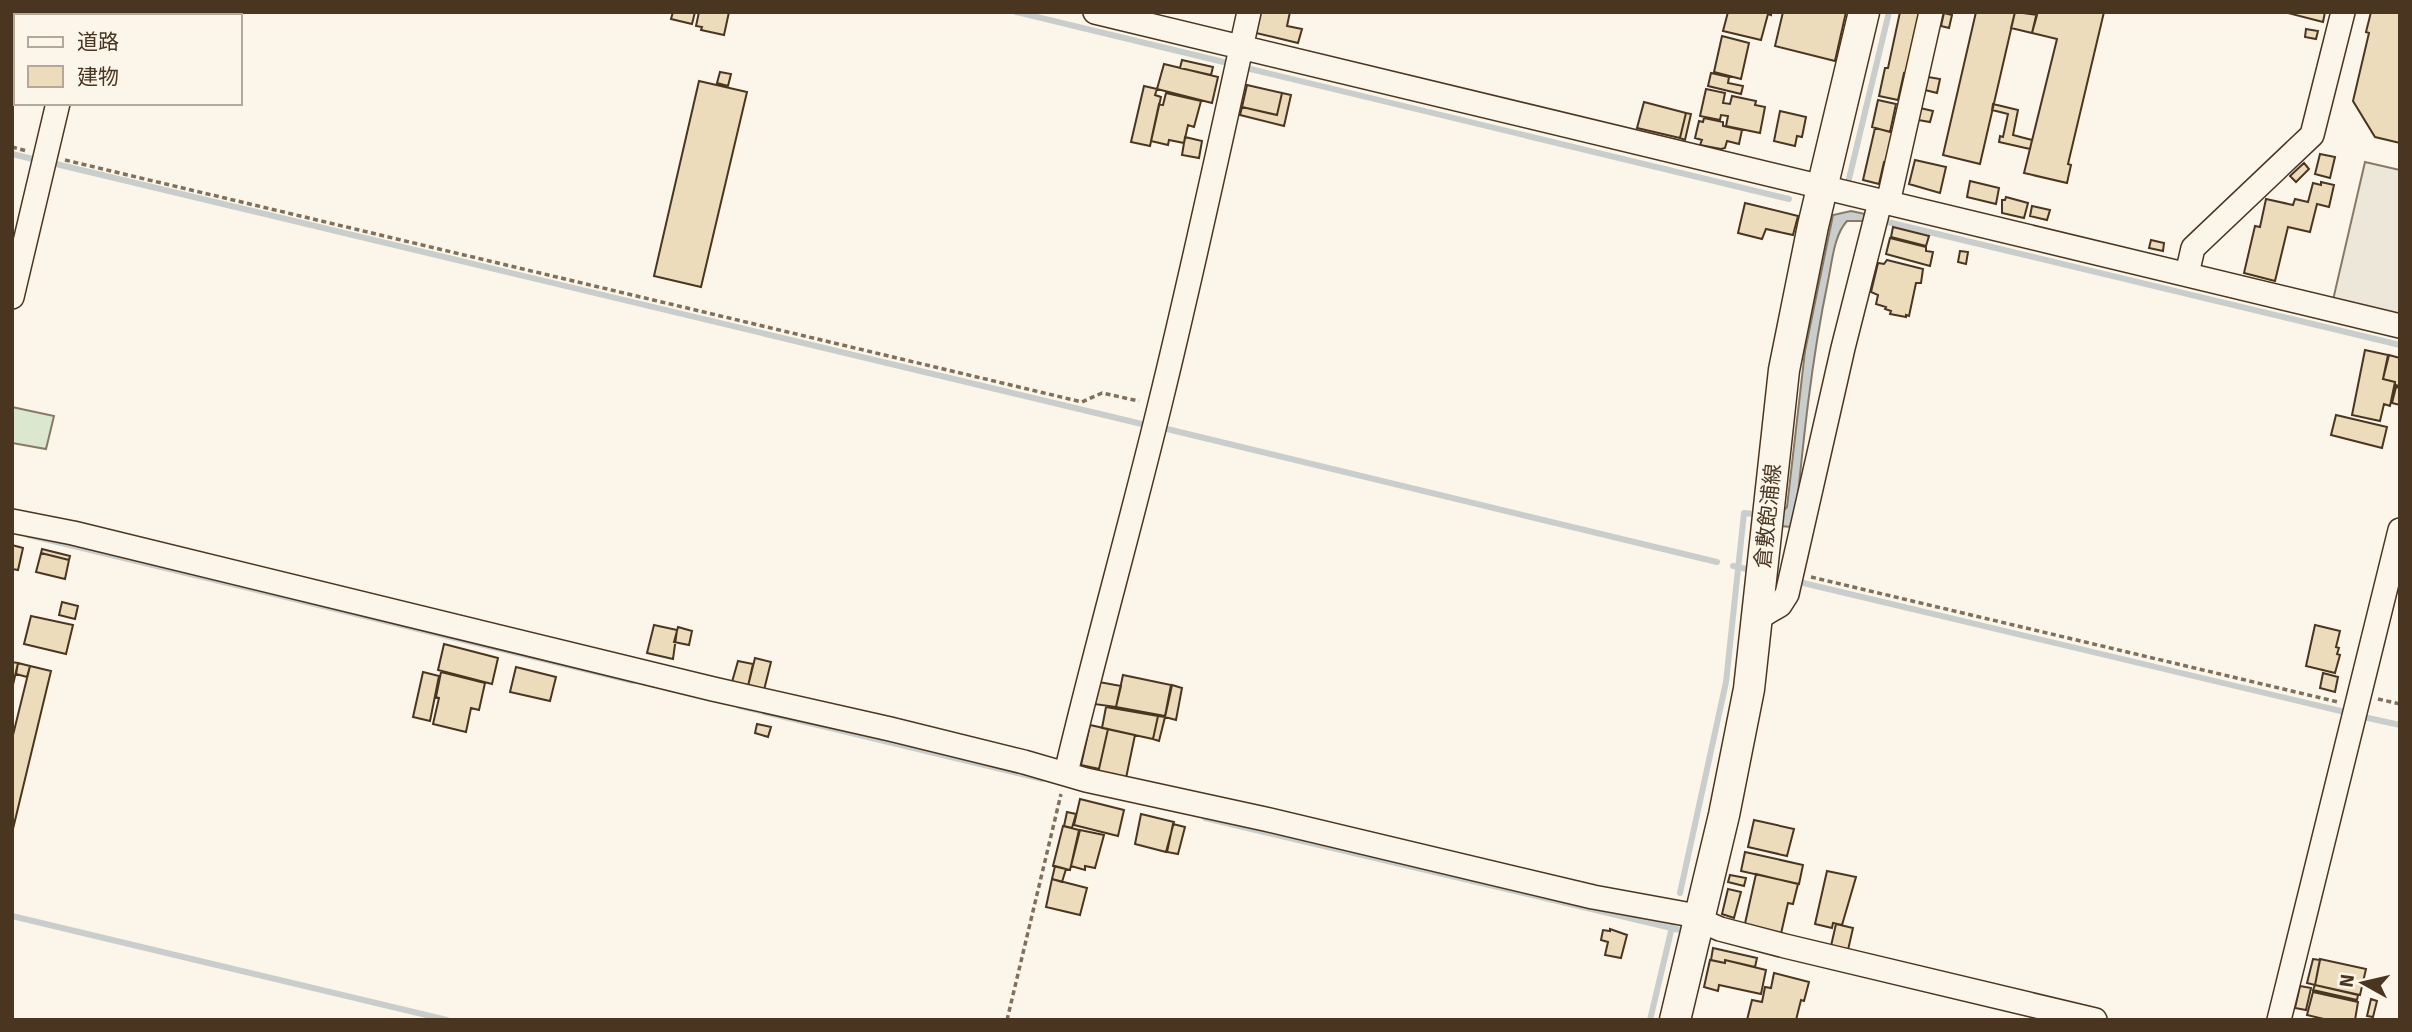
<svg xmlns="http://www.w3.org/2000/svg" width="2412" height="1032" viewBox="0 0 2412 1032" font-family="Signika,'Noto Sans JP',sans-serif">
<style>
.green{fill:#dce7d0;stroke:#887966;stroke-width:2}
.parking{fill:#ede7d9;stroke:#887966;stroke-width:2}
.water{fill:#c9cecd;stroke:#887966;stroke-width:2}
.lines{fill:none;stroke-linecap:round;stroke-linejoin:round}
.stream{stroke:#c9cecd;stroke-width:6}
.building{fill:#ecdcbc;stroke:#4a3520;stroke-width:2}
.minor-casing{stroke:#4a3520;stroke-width:26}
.major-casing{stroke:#4a3520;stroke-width:33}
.path{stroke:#7f6f5c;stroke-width:3.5;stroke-dasharray:5 3.5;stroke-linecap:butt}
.minor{stroke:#fbf6e9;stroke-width:23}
.major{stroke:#fbf6e9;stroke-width:30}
.labels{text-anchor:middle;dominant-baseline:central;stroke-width:5;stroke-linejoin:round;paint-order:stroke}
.street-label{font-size:21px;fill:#4a3520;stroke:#fbf6e9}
</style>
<rect width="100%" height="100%" fill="#fbf6e9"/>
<path class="green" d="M12 407 54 416 46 449 12 443Z"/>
<path class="parking" d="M2365 162 2400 170V315L2333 300Z"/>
<path class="water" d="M1851 211 1865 214 1863 221H1847C1834 235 1832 262 1828 281 1811 362 1803 443 1795 525L1792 527 1780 526 1782 512 1787 507 1805 351 1833 215Z"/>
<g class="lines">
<path class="stream" d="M1016 12 1232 64
M1242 67 1789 199
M12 154 37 160
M56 164 1146 425
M1849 179 1889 12
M1879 220 2400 345
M1163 428 1717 562
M28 535 633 681
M1733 566 1747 569
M1799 582 2349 713
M739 706 1042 779
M2359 716 2400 725
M1205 818 1680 930
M1680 893 1726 682 1744 513 1755 514
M12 916 447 1020
M1650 1020 1673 923"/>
</g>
<path class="building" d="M673 12H695L692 24 671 19Z
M699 12H729L724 35 701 30 702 27 696 26Z
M1261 12H1290L1287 26 1302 29 1298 43 1256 33Z
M1728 12H1771V15L1768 14 1761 40 1723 31Z
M1783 12H1846L1835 61 1775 46Z
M1900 12H1923L1910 74 1904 73 1898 100 1879 96 1885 68H1888Z
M1976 12H2015L1980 164 1943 155Z
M2015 12 2037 15 2032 33 2011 28Z
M2037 12H2104L2068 164 2071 165 2067 183 2024 173 2057 39 2032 33Z
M2284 12H2325L2323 22Z
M2371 12H2400V143L2375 137 2353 101 2369 33 2366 32Z
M1944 13 1952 15 1949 28 1941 26Z
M2306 29 2318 31 2316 39 2305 37Z
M1722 36 1749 43 1741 79 1714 72Z
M1182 60 1213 67 1211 75 1180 68Z
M1164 64 1218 77 1212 103 1157 89Z
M720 72 731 74 728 86 717 83Z
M1711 73 1729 77 1728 83 1743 86 1741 94 1708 86Z
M1928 77 1940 79 1937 93 1925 90Z
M699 81 747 92 701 287 654 276Z
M1247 85 1282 93 1277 115 1242 107Z
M1144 86 1157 89 1155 95 1161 97 1150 146 1131 142Z
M1706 89 1725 93 1723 103 1730 104 1732 96 1756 101 1755 105 1765 107 1760 133 1726 126 1728 116 1721 115 1720 120 1700 116Z
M1166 93 1201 101 1194 127 1188 125 1184 143 1169 140 1168 145 1151 141 1159 104 1163 105Z
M1282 93 1291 95 1284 126 1240 115 1242 107 1277 115Z
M1878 100 1896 104 1890 132 1872 127Z
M1644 102 1686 113 1680 138 1637 128Z
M1993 104 2018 110 2013 135 2032 140 2030 149 1999 142 2000 136 2003 137 2008 114 1992 110Z
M1920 108 1933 111 1930 122 1918 120Z
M1780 111 1806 117 1802 137 1797 136 1795 146 1774 141Z
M1686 113 1691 114 1685 140 1680 138Z
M1704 118 1723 122V126L1742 130 1739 144 1727 141 1725 148 1721 149 1700 145 1702 140 1695 138 1699 121 1703 122Z
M1875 128 1895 133 1888 163 1884 162 1879 184 1863 180Z
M1185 137 1202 141 1199 158 1182 155Z
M2320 154 2335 157 2330 178 2315 174Z
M1915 160 1946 167 1940 193 1909 184Z
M2304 163 2309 169 2296 182 2290 176Z
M1970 181 1999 188 1996 204 1967 197Z
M2321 182 2334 185 2329 207 2317 204 2310 232 2288 227 2275 281 2244 273 2255 226 2260 227 2266 199 2293 205 2295 199 2308 202 2313 183 2321 185Z
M2006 197 2028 203 2024 218 2002 213V200H2005Z
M1745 203 1798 216 1793 235 1766 229 1762 239 1738 233Z
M2032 206 2050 210 2047 220 2030 216Z
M1893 227 1929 236 1926 246 1891 237Z
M1890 238 1926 247V251L1933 252 1930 266 1886 254Z
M2151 240 2164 243 2163 251 2149 248Z
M1960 251 1968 252 1966 264 1958 262Z
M1887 260 1923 269 1921 283H1916L1909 316 1906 315V317L1890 314 1891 311 1885 309 1886 307 1876 304 1878 295 1871 292 1878 263 1884 264Z
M2365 350 2388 355 2383 379 2395 382 2390 406 2384 404 2380 421 2352 415Z
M2389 355 2400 358V386L2395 385V382L2383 379Z
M2396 387 2400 388V405L2392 403Z
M2336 415 2387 427 2382 448 2331 435Z
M12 545 23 548 18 570 12 569Z
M42 549 70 556 69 560 41 553Z
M41 553 69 560 65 579 36 572Z
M62 602 78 606 75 619 59 615Z
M31 616 73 625 66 654 24 644Z
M654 625 677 630 673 659 647 653Z
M2315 625 2340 631 2336 647 2339 648 2337 654 2340 655 2335 673 2306 666Z
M678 627 692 631 689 645 674 642Z
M444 644 498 658 492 684 438 670Z
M755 658 771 662 764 690 748 686Z
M738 661 753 664 748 686 732 682Z
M12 662 18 663 12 689Z
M18 663 30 666 27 677 16 674Z
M30 666 51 671 12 833V739Z
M516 667 556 677 550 701 510 692Z
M423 672 439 676 430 721 413 717Z
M441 672 485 683 479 710 471 708 466 732 433 724 439 698 436 697Z
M2323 673 2338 677 2335 692 2320 688Z
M1123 675 1171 685 1165 716 1116 707Z
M1099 682 1121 686 1116 707 1094 704Z
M1172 685 1182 688 1176 720 1165 717Z
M1106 707 1158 716 1153 739 1102 728Z
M1158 716 1165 717 1159 741 1153 739Z
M757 724 771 727 768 737 755 733Z
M1090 725 1108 729 1099 769 1081 765Z
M1108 729 1135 735 1126 778 1095 772V768L1099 769Z
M1080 799 1124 810 1118 836 1074 825Z
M1067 812 1076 814 1072 828 1064 826Z
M1141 814 1174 822 1166 852 1135 844Z
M1754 820 1794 829 1787 856 1748 847Z
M1173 824 1185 827 1178 854 1167 852Z
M1063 826 1079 830 1070 870 1053 866Z
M1080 830 1104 835 1095 868 1085 866V870L1071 866Z
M1745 852 1803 865 1799 884 1741 871Z
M1055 866 1066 869 1062 882 1052 879Z
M1827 871 1856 877 1842 925 1833 923 1832 928 1815 924Z
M1756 874 1798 884 1793 904 1788 903 1780 938 1744 928Z
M1730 875 1746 878 1744 886 1728 882Z
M1052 879 1087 888 1080 915 1046 907Z
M1728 889 1741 892 1734 918 1722 914Z
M1836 924 1853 928 1848 950 1831 946Z
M1610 929 1627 935 1621 958 1605 955 1608 942 1601 940 1603 930 1610 931Z
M1713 948 1757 958 1755 967 1725 960V963L1711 960Z
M2313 959 2320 960 2315 985 2307 983Z
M2320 959 2366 969 2360 995 2315 985Z
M1710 960 1725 963V960L1766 970 1761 994 1719 985 1718 991 1704 987Z
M1774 973 1809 982 1804 1001 1801 1000 1796 1020H1747L1752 1000 1762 1002 1765 987 1771 988Z
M2315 985 2358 995 2357 1000 2313 990Z
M2300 986 2311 988 2306 1010 2295 1008Z
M2313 992 2358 1002 2355 1020H2328L2307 1015Z
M2371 999 2377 1001 2373 1017 2367 1016Z"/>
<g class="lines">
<defs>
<path id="minor" d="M1095 12 2400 326
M79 16 80 12
M1888 203 1931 12
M2187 274 2193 248 2312 135 2343 12
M12 297 58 103
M12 521 73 533 713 689 890 729 1024 762 1086 780 1265 819 1593 897 1686 914 1720 929 1785 946 2095 1020
M1758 618 1780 605 1787 594 1843 348 1880 202
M1066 773C1095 650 1130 528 1160 404 1192 274 1220 143 1249 12
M2279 1020 2400 530"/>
<path id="major" d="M1675 1020 1724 815 1749 689 1784 370 1813 226 1864 12"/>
</defs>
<use href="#minor" class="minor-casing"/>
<use href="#major" class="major-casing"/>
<path class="path" d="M12 147 27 151
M65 160 1082 402 1102 393 1139 401
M1811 577 2338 702
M2378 699 2400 704
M1007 1020 1061 794"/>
<use href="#minor" class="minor"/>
<use href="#major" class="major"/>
</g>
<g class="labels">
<g class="street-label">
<text transform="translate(1768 516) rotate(-84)">倉敷飽浦線</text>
</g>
</g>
<rect width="2412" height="1032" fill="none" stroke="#4a3520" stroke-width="28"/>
<rect x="14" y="14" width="228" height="91" fill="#fbf6e9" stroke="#b4a999" stroke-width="2"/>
<rect x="28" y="37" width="35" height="10" fill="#fbf6e9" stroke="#b4a999" stroke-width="2"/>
<text x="77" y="49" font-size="21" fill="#4a3520">道路</text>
<rect x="28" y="66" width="35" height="21" fill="#ecdcbc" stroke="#b4a999" stroke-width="2"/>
<text x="77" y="84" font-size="21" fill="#4a3520">建物</text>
<g transform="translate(2363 983) rotate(278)" stroke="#fbf6e9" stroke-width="5" paint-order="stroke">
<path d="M0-5L12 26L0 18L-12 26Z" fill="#4a3520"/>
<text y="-10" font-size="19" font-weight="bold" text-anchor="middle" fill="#4a3520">N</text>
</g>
</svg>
